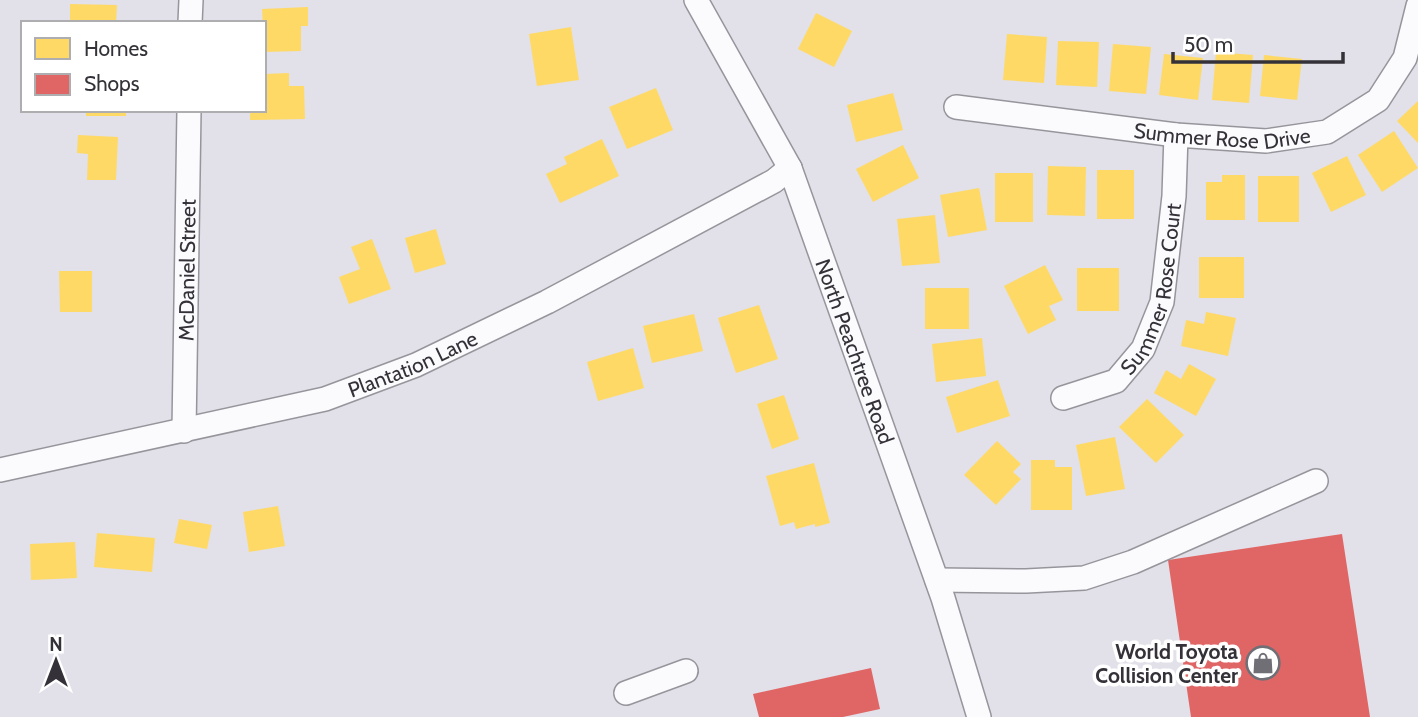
<svg xmlns="http://www.w3.org/2000/svg" width="1418" height="717" viewBox="0 0 1418 717" font-family="Cabin,sans-serif">
<style>
.homes{fill:#ffd966}
.shops{fill:#e06666}
.lines{fill:none;stroke-linecap:round;stroke-linejoin:round}
.minor-casing{stroke:#97959c;stroke-width:26}
.minor{stroke:#fbfafc;stroke-width:23}
.labels{text-anchor:middle;dominant-baseline:central;stroke-width:7;stroke-linejoin:round;paint-order:stroke}
.street-label{font-size:21px;fill:#343238;stroke:#fff}
.poi-label{font-size:21px;font-weight:bold;fill:#343238;stroke:#fff;text-anchor:end}
</style>
<rect width="100%" height="100%" fill="#e2e0e8"/>
<path class="homes" d="M70 4 117 5 116 23 70 22Z
M308 7V26H301V51L264 52 262 9Z
M816 13 852 31 834 67 798 49Z
M571 27 579 80 537 86 529 34Z
M1007 34 1047 37 1044 83 1003 80Z
M1058 41 1099 42 1097 87 1056 85Z
M1113 44 1151 47 1146 94 1109 91Z
M1216 52 1253 55 1249 103 1212 100Z
M1164 54 1203 58 1198 100 1159 95Z
M1264 55 1302 59 1297 100 1260 96Z
M289 73V86H304L305 119 250 120V110H264V74Z
M656 88 673 130 627 149 609 107Z
M893 93 903 130 856 142 847 105Z
M1418 101V143L1397 121Z
M86 110H126V116H86Z
M1394 131 1418 168 1382 192 1358 155Z
M78 135 118 137 116 180H87L88 154 77 153Z
M602 139 619 176 560 203 546 174 567 164 564 157Z
M903 145 919 178 873 202 856 169Z
M1347 156 1366 195 1331 212 1312 173Z
M1048 166 1086 167 1085 216 1047 215Z
M1097 170H1134V219H1097Z
M995 173H1033V222H995Z
M1222 175H1245V220H1206V182H1222Z
M1258 176H1299V222H1258Z
M979 188 987 230 948 237 940 195Z
M935 215 940 263 902 266 897 219Z
M436 229 446 264 415 273 405 238Z
M372 239 391 289 349 304 339 277 360 269 351 247Z
M1199 257H1244V298H1199Z
M1045 265 1063 300 1049 306 1056 320 1028 334 1004 286Z
M1077 268H1119V311H1077Z
M59 271H92V312H60Z
M925 288H969V329H925Z
M759 305 778 359 736 373 718 318Z
M1206 312 1236 318 1228 356 1181 346 1186 320 1204 324Z
M694 314 703 351 652 363 643 326Z
M982 338 986 376 936 382 932 344Z
M633 348 644 388 598 401 587 362Z
M1189 364 1216 379 1196 416 1154 393 1166 370 1181 379Z
M998 380 1010 416 957 433 946 397Z
M784 395 799 439 772 449 757 404Z
M1147 399 1184 435 1156 463 1119 427Z
M1115 437 1125 489 1086 496 1076 445Z
M997 441 1021 464 1013 472 1021 479 996 505 964 475Z
M1031 460H1055V467H1072V510H1031Z
M814 463 830 523 815 527V524L796 529 794 522 780 526 766 476Z
M278 506 285 546 249 552 243 512Z
M179 519 212 525 207 549 174 543Z
M97 533 155 538 152 572 94 567Z
M75 542 77 578 31 580 30 544Z"/>
<path class="shops" d="M1342 534 1370 717H1191L1168 560Z
M871 668 880 709 843 717H759L753 694Z"/>
<g class="lines">
<defs>
<g id="minor">
<path id="s1" d="M696 0 790 168 943 598 979 717"/>
<path d="M190 23 191 0"/>
<path id="s2" d="M956 107 1176 135 1266 141 1327 132 1378 100 1405 58 1418 6"/>
<path id="s3" d="M1063 398 1116 381 1143 349 1162 302 1174 196 1176 135"/>
<path id="s4" d="M184 431 189 110"/>
<path id="s5" d="M0 470 325 399 416 365 547 302 774 181 790 168"/>
<path d="M937 580 1026 581 1084 578 1133 562 1316 481"/>
<path d="M626 693 686 671"/>
</g>
</defs>
<use href="#minor" class="minor-casing"/>
<use href="#minor" class="minor"/>
</g>
<defs>
<symbol id="shop-ring" viewBox="-11 -11 22 22"><circle r="9.5" fill="#fff" stroke="#716f76" stroke-width="1.5"/><path d="M-5-2.5h2.3a2.7 3.5 0 0 1 5.4 0H5L5.5 6h-11ZM-1.5-2.5h3a1.5 2.3 0 0 0-3 0Z" fill="#716f76"/></symbol>
</defs>
<g fill-rule="evenodd">
<use href="#shop-ring" x="1244" y="644" width="38" height="38"/>
</g>
<g class="labels">
<g class="street-label">
<text stroke="none"><textPath href="#s2" startOffset="268">Summer Rose Drive</textPath></text>
<text stroke="none"><textPath href="#s4" startOffset="161">McDaniel Street</textPath></text>
<text stroke="none"><textPath href="#s3" startOffset="158">Summer Rose Court</textPath></text>
<text stroke="none"><textPath href="#s1" startOffset="387">North Peachtree Road</textPath></text>
<text stroke="none"><textPath href="#s5" startOffset="427">Plantation Lane</textPath></text>
</g>
<g class="poi-label">
<text x="1238" y="651">World Toyota<tspan x="1238" dy="24">Collision Center</tspan></text>
</g>
</g>
<rect x="21" y="21" width="245" height="91" fill="#ffffff" stroke="#aeadaf" stroke-width="2"/>
<rect x="35" y="38" width="35" height="21" fill="#ffd966" stroke="#aeadaf" stroke-width="2"/>
<text x="84" y="56" font-size="21" fill="#343238">Homes</text>
<rect x="35" y="74" width="35" height="21" fill="#e06666" stroke="#aeadaf" stroke-width="2"/>
<text x="84" y="91" font-size="21" fill="#343238">Shops</text>
<g transform="translate(56 661)" stroke="#ffffff" stroke-width="5" paint-order="stroke">
<path d="M0-5L12 26L0 18L-12 26Z" fill="#343238"/>
<text y="-10" font-size="19" font-weight="bold" text-anchor="middle" fill="#343238">N</text>
</g>
<path d="M1173 52v10h170v-10" fill="none" stroke="#343238" stroke-width="3.5"/>
<text x="1184" y="52" font-size="21" fill="#343238" stroke="#ffffff" stroke-width="5" paint-order="stroke">50 m</text>
</svg>
